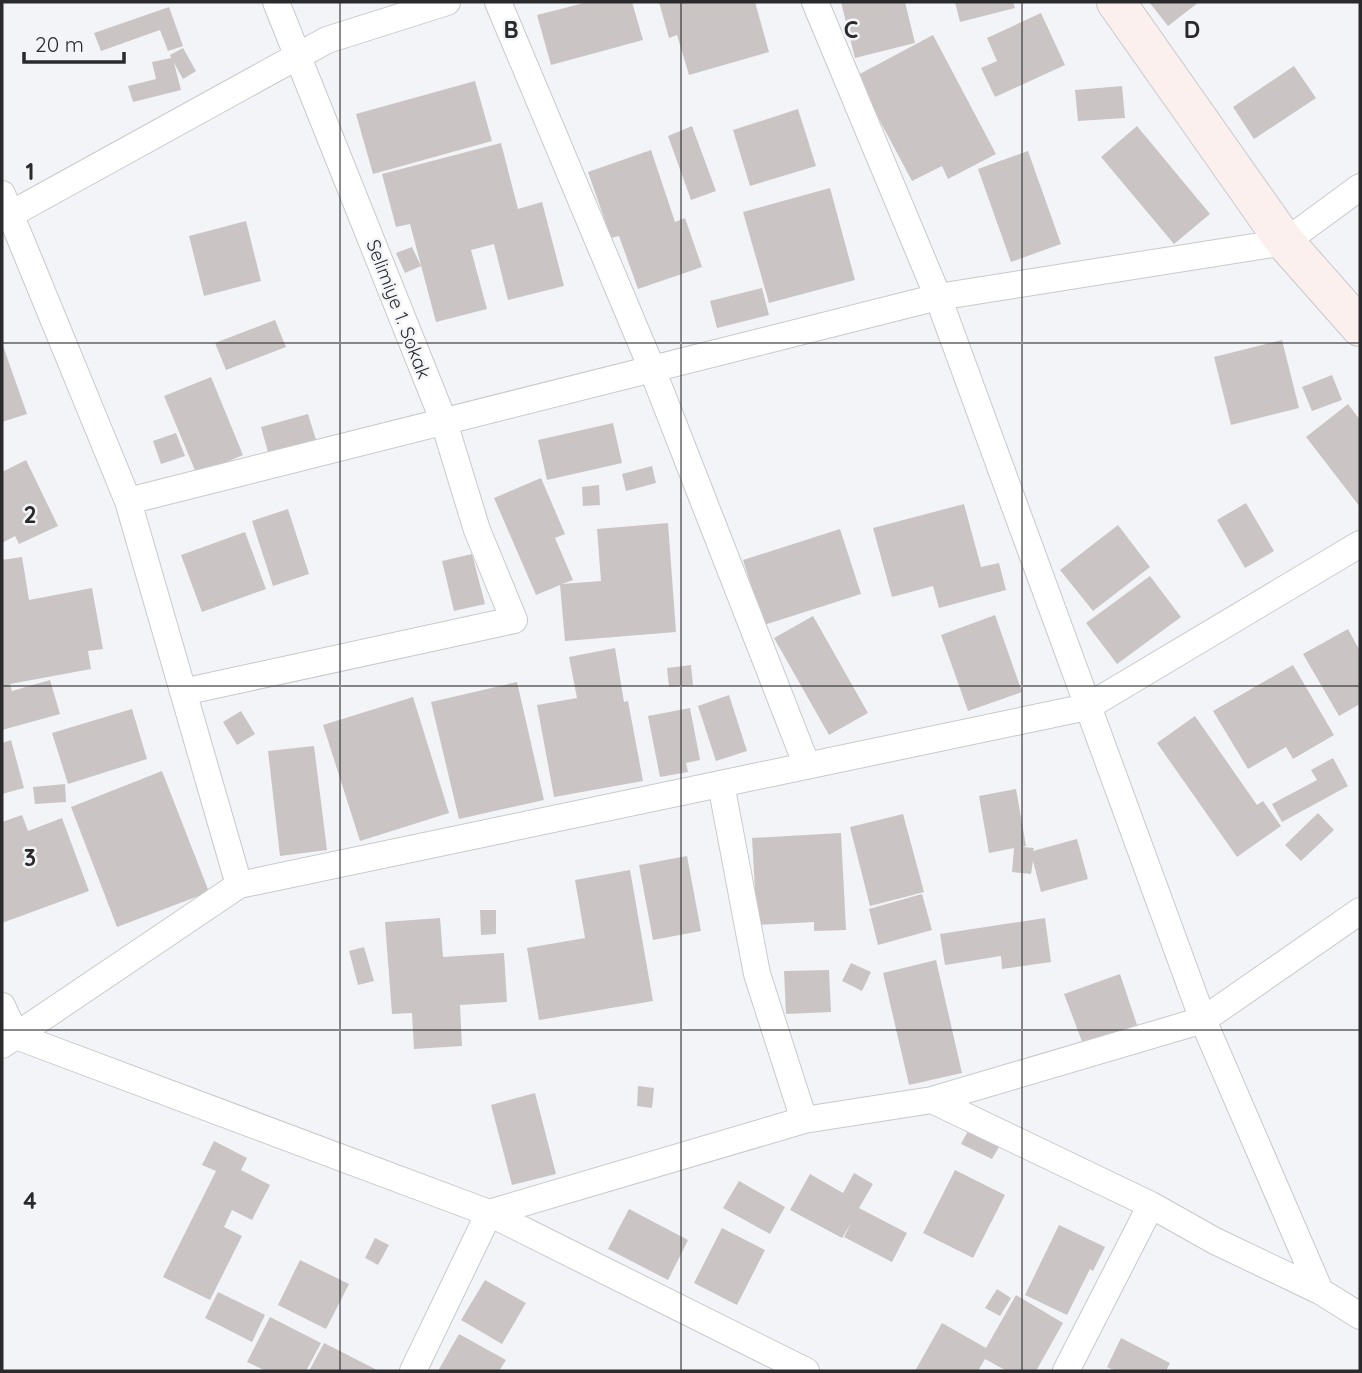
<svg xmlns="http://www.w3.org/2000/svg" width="1362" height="1373" viewBox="0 0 1362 1373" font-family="Quicksand,sans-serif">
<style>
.building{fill:#cac5c4}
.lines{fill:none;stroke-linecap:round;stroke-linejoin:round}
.street-casing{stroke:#c8c9cd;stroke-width:28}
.secondary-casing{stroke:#c8c9cd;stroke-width:40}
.street{stroke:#fff;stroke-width:26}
.secondary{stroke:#fbf0ee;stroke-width:38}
.grid{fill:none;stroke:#2a2a2c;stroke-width:2;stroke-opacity:0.55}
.labels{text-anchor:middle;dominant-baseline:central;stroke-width:5;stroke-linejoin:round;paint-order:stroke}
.street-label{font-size:19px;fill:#2a2a2c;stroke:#f3f4f8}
.grid-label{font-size:23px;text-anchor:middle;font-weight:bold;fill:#2a2a2c;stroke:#f3f4f8;stroke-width:5;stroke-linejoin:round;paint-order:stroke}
</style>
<rect width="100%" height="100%" fill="#f3f4f8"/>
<path class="building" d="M588 2H632L643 40 551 65 537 15Z
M659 2H755L769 52 689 75 677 35 669 38Z
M841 2H905L915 43 855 58Z
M955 2H1013L1015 8 960 22Z
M1149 2H1199L1168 26Z
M169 7 183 46 168 51 160 30 101 51 94 33Z
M1041 13 1065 65 995 97 981 68 997 61 987 38Z
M933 35 996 154 948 179 942 166 912 181 856 76Z
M183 48 196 71 183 79 174 63 181 90 133 102 128 86 156 79 152 62 171 58 170 55Z
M1294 66 1316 98 1254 139 1233 107Z
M475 81 492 141 373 174 356 114Z
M1122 86 1125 118 1078 121 1075 90Z
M798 109 816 166 750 186 733 130Z
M692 126 716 191 691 200 668 136Z
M1137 126 1210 214 1174 244 1101 157Z
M501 143 518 209 542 202 564 286 508 300 494 244 471 250 487 309 436 322 410 224 396 227 382 174Z
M651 150 675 222 685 218 702 267 638 289 619 236 611 238 588 172Z
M1028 151 1061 244 1011 262 978 169Z
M830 188 855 280 769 303 743 212Z
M246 221 261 281 204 296 189 236Z
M412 247 421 266 405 273 396 253Z
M762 288 769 315 717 328 710 301Z
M275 320 286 347 226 370 215 343Z
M1282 340 1299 408 1231 425 1214 357Z
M2 343 27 414 2 422Z
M1332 375 1342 400 1312 411 1302 387Z
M211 377 243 455 197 475 164 396Z
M1348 404 1360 420V507L1306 437Z
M308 414 317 443 269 456 261 427Z
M613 423 622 463 547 480 538 440Z
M176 433 185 456 161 464 153 441Z
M26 460 58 526 19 544 15 536 2 543V472Z
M652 466 656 483 626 491 622 474Z
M541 478 565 534 555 538 573 580 562 584 601 581 597 529 668 523 676 632 565 641 560 585 536 595 494 498Z
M599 485 600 505 583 506 582 487Z
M1246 503 1274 551 1245 568 1217 520Z
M964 504 981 567 999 563 1006 590 939 608 933 586 892 597 873 528Z
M288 509 309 574 273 586 252 521Z
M1118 525 1150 567 1093 611 1060 570Z
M840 529 861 594 764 625 743 560Z
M245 532 266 589 202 612 181 555Z
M472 554 485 604 454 611 442 561Z
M22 557 29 600 92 588 103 649 88 651 91 669 10 684 12 691 50 680 60 714 2 730V560Z
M1150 576 1181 617 1117 664 1086 623Z
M995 615 1022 692 968 711 941 635Z
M813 616 868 713 829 735 774 638Z
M1348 629 1360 651V704L1339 716 1303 654Z
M615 648 624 702 628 701 643 781 554 797 537 705 577 698 569 657Z
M691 665 693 685 669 687 667 668Z
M1293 665 1334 735 1293 759 1286 747 1248 769 1213 711Z
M517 682 544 800 459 819 431 702Z
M729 695 747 751 716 761 698 706Z
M413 697 449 813 360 841 323 725Z
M690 708 700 760 686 763 688 772 660 777 648 716Z
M132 709 147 759 68 784 52 733Z
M241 711 255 734 237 745 223 722Z
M1195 716 1257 805 1263 801 1281 826 1237 857 1157 743Z
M11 740 24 788 2 794V743Z
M314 746 327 850 280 856 268 751Z
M1333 758 1348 786 1282 822 1272 804 1317 780 1311 770Z
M162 771 209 892 117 927 71 807Z
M65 784 66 802 35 804 33 787Z
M1016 789 1026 846 1022 847 1034 848 1033 851 1077 839 1088 879 1041 892 1033 861 1031 874 1012 872 1014 848 989 853 979 796Z
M1318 813 1334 830 1301 861 1285 845Z
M903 814 924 892 870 906 850 827Z
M22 815 28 831 62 818 89 891 2 923V822Z
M841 833 846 930 814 931V922L757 925 752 838Z
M687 856 701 931 653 940 639 865Z
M630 870 653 1001 539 1020 527 948 585 938 575 880Z
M922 894 932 930 878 945 869 909Z
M480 910H496V934L481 935Z
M440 918 443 957 504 953 507 1002 460 1005 462 1046 414 1049 412 1013 392 1014 385 922Z
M1045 918 1051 962 1002 969 1001 956 945 965 940 934Z
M364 947 374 981 358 985 349 951Z
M936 960 962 1073 909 1085 883 973Z
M851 963 871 972 862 991 842 981Z
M829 970 831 1012 786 1014 784 971Z
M1120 974 1137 1025 1083 1044 1064 994Z
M638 1086 654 1088 652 1108 637 1106Z
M535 1093 556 1174 512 1185 491 1105Z
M968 1131 999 1147 992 1159 961 1144Z
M214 1141 247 1158 241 1170 270 1185 252 1220 232 1210 224 1227 242 1236 210 1300 163 1277 216 1171 202 1165Z
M955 1170 1005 1195 973 1258 923 1233Z
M854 1173 873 1184 859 1208 907 1233 892 1262 844 1237 851 1223 842 1238 790 1210 810 1174 843 1193Z
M739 1181 785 1207 770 1234 723 1208Z
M629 1209 688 1240 668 1280 608 1249Z
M1059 1225 1105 1247 1093 1271 1090 1269 1067 1315 1025 1295Z
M722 1228 765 1250 737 1305 694 1283Z
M375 1238 389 1245 378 1265 365 1258Z
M300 1260 349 1284 326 1329 278 1305Z
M485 1280 526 1303 502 1344 461 1320Z
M997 1289 1011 1298 1000 1316 985 1308Z
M218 1292 265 1315 252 1342 205 1318Z
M1016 1295 1063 1323 1036 1371H1007L985 1359 978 1371H915L942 1323 986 1348Z
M270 1317 321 1343 306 1371H266L247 1362Z
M459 1334 506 1360 499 1371H438Z
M1121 1338 1170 1363 1166 1371H1116L1107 1367Z
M324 1343 379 1371H309Z"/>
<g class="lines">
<defs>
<path id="street" d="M498 2 652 369 807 766
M815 2 938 297 1203 1020 1320 1291
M2 194 128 501 239 885
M2 219 327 40 447 2
M128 501 938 297 1285 242 1360 187
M183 692 514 620 477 530 444 422 276 2
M721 784 757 974 804 1120
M2 1006 16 1036 489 1213 806 1371
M2 1045 239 885 1087 707 1360 544
M932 1100 1151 1205 1215 1241 1320 1291 1360 1316
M413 1371 489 1213 804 1120 932 1100 1203 1020 1360 911
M1066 1371 1151 1205"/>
<path id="secondary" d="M1116 2 1285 242 1360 327"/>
</defs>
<use href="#street" class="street-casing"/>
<use href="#secondary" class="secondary-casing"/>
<use href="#street" class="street"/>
<use href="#secondary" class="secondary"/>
</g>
<path class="grid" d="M340 2V1371M681 2V1371M1022 2V1371M2 343H1360M2 686H1360M2 1030H1360"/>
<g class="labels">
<g class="street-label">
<text transform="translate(399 309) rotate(69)">Selimiye 1. Sokak</text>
</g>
</g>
<g class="grid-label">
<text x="511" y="38">B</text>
<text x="851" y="38">C</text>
<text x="1192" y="38">D</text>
<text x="30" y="180">1</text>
<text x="30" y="523">2</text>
<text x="30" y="866">3</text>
<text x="30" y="1209">4</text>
</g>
<rect width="1362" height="1373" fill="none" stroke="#2a2a2c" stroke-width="7"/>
<path d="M24 52v10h100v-10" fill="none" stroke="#2a2a2c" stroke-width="3.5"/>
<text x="35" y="52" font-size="21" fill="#2a2a2c" stroke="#f3f4f8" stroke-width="5" paint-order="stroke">20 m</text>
</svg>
